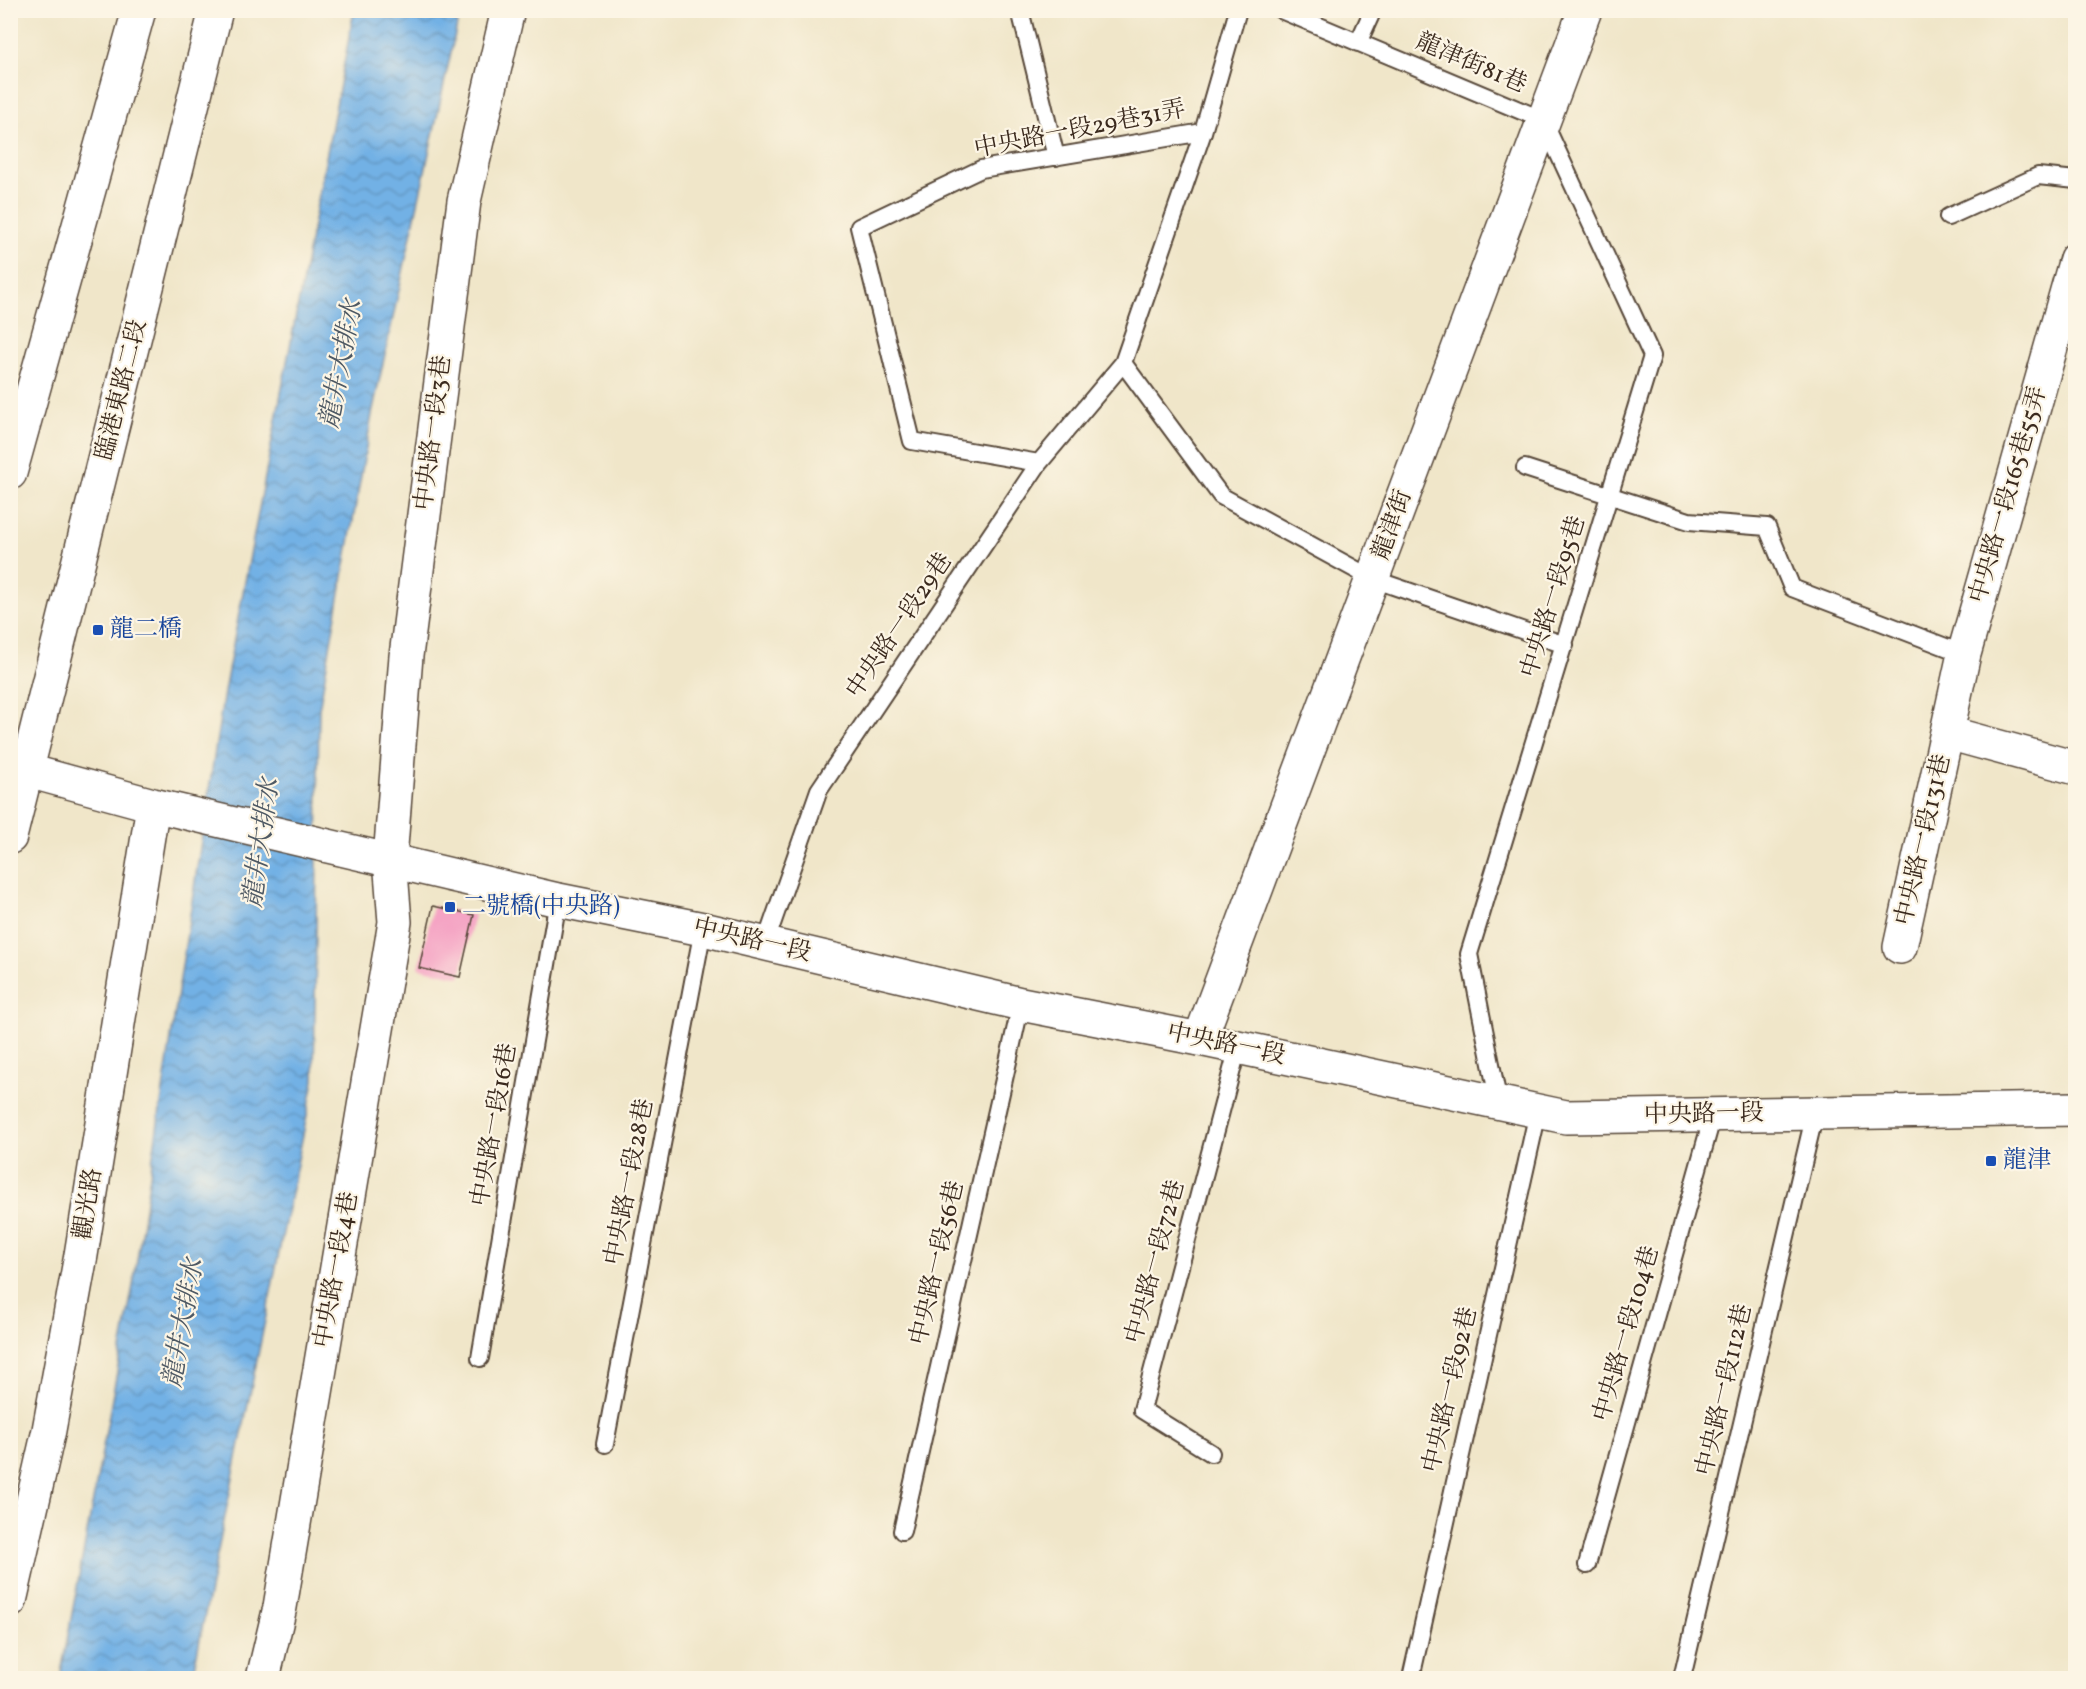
<svg xmlns="http://www.w3.org/2000/svg" width="2086" height="1689" viewBox="0 0 2086 1689" font-family="Vollkorn,'Noto Serif TC',serif">
<style>
.water{fill:url(#water-waves);stroke:#566e82;stroke-width:1.5}
.building{fill:#f5a4c4}
.lines{fill:none;stroke-linecap:round;stroke-linejoin:round}
.service-casing{stroke:#564638;stroke-width:20}
.minor-casing{stroke:#564638;stroke-width:36}
.tertiary-casing{stroke:#564638;stroke-width:36}
.service{stroke:#fff;stroke-width:16}
.minor{stroke:#fff;stroke-width:33}
.tertiary{stroke:#fff;stroke-width:33}
.transit-dot{fill:#1a4fb4;stroke:#fcf5e5;stroke-width:2}
.labels{text-anchor:middle;dominant-baseline:central;stroke-width:4.5;stroke-linejoin:round;paint-order:stroke}
.street-label{font-size:24px;fill:#3b2a1e;stroke:#fcf5e5}
.transit-label{font-size:24px;fill:#164399;stroke:#fcf5e5;text-anchor:start}
.water-label{font-size:26px;font-style:italic;fill:#4e5964;stroke:#fcf5e5}
</style>
<defs>
<pattern id="water-waves" width="16" height="10" patternUnits="userSpaceOnUse" patternTransform="scale(1.5)"><rect width="16" height="10" fill="#72b1e5"/><path d="M0 5q4-4 8 0t8 0" fill="none" stroke="#5f90b9"/></pattern>
</defs>
<rect width="100%" height="100%" fill="#fcf5e5"/>
<filter id="ink" filterUnits="userSpaceOnUse"><feTurbulence type="fractalNoise" baseFrequency=".0167" numOctaves="2"/><feDisplacementMap in="SourceGraphic" scale="12" xChannelSelector="R" yChannelSelector="G"/><feConvolveMatrix kernelMatrix="1 2 1 2 8 2 1 2 1" color-interpolation-filters="sRGB"/></filter>
<filter id="wash" filterUnits="userSpaceOnUse"><feTurbulence type="fractalNoise" baseFrequency=".008" numOctaves="4" result="noise"/><feDisplacementMap in="SourceGraphic" scale="24" xChannelSelector="R" yChannelSelector="G"/><feGaussianBlur stdDeviation="1.35" result="paint"/><feColorMatrix in="noise" values="0 0 0 0 0 0 0 0 0 0 0 0 0 0 0 0 0 1.4 0 .05"/><feComposite in="paint" operator="in"/></filter>
<g filter="url(#wash)">
<rect width="100%" height="100%" fill="#f0e6c9"/>
<path class="water" d="M354 11H460L373 409 319 709 314 1081 192 1678H60L133 1286 224 692Z"/>
<g id="blocks">
<path class="building" d="M433 906 474 915 460 977 419 968Z"/>
</g>
</g>
<g filter="url(#ink)">
<use href="#blocks" fill-opacity="0" stroke="#564638" stroke-width="1.5"/>
<g class="lines">
<defs>
<path id="service" d="M1020 10 1056 157
M1281 10 1543 120 1652 356 1469 954 1499 1104
M1358 43 1373 10
M1948 217 2038 176 2076 180
M1123 363 1221 496 1373 579 1565 645
M1039 463 912 441 859 227 981 169 1203 132
M1525 468 1689 521 1767 527 1792 588 1964 654
M765 944 819 790 1039 463 1123 363 1203 132 1238 10
M480 1358 558 900
M605 1444 703 929
M1211 1453 1142 1410 1238 1047
M902 1531 1021 1004
M1587 1565 1713 1115
M1411 1678 1538 1112
M1682 1678 1815 1113"/>
<path id="minor" d="M1948 733 2076 768
M1900 947 1964 654 2076 259
M1200 1039 1585 10
M263 1678 280 1607 395 922 390 859 406 656 464 201 508 10"/>
<path id="tertiary" d="M10 473 139 10
M10 766 153 805 558 900 703 929 1021 1004 1200 1039 1566 1117 2076 1109
M10 837 216 10
M10 1601 49 1430 81 1255 153 805"/>
</defs>
<use href="#service" class="service-casing"/>
<use href="#minor" class="minor-casing"/>
<use href="#tertiary" class="tertiary-casing"/>
<use href="#service" class="service"/>
<use href="#minor" class="minor"/>
<use href="#tertiary" class="tertiary"/>
</g>
</g>
<g class="transit-dot">
<rect x="92" y="624" width="12" height="12" rx="3"/>
<rect x="444" y="901" width="12" height="12" rx="3"/>
<rect x="1985" y="1155" width="12" height="12" rx="3"/>
</g>
<g class="labels">
<g class="street-label">
<text transform="translate(1471 64) rotate(23)">龍津街81巷</text>
<text transform="translate(1080 130) rotate(-11)">中央路一段29巷31弄</text>
<text transform="translate(122 390) rotate(-76)">臨港東路二段</text>
<text transform="translate(434 433) rotate(-83)">中央路一段3巷</text>
<text transform="translate(2009 495) rotate(-74)">中央路一段165巷55弄</text>
<text transform="translate(1393 525) rotate(-70)">龍津街</text>
<text transform="translate(1554 597) rotate(-73)">中央路一段95巷</text>
<text transform="translate(900 626) rotate(-56)">中央路一段29巷</text>
<text transform="translate(1924 840) rotate(-77)">中央路一段131巷</text>
<text transform="translate(752 941) rotate(13)">中央路一段</text>
<text transform="translate(1226 1045) rotate(12)">中央路一段</text>
<text transform="translate(1704 1115) rotate(-1)">中央路一段</text>
<text transform="translate(495 1125) rotate(-80)">中央路一段16巷</text>
<text transform="translate(630 1182) rotate(-79)">中央路一段28巷</text>
<text transform="translate(89 1204) rotate(-81)">觀光路</text>
<text transform="translate(1156 1262) rotate(-75)">中央路一段72巷</text>
<text transform="translate(938 1263) rotate(-77)">中央路一段56巷</text>
<text transform="translate(337 1270) rotate(-80)">中央路一段4巷</text>
<text transform="translate(1627 1334) rotate(-74)">中央路一段104巷</text>
<text transform="translate(1451 1390) rotate(-77)">中央路一段92巷</text>
<text transform="translate(1725 1390) rotate(-77)">中央路一段112巷</text>
</g>
<g class="transit-label">
<text x="110" y="630">龍二橋</text>
<text x="462" y="907">二號橋(中央路)</text>
<text x="2003" y="1161">龍津</text>
</g>
<g class="water-label">
<text transform="translate(342 364) rotate(-79)">龍井大排水</text>
<text transform="translate(262 843) rotate(-82)">龍井大排水</text>
<text transform="translate(184 1323) rotate(-80)">龍井大排水</text>
</g>
</g>
<rect width="2086" height="1689" fill="none" stroke="#fcf5e5" stroke-width="36"/>
</svg>
